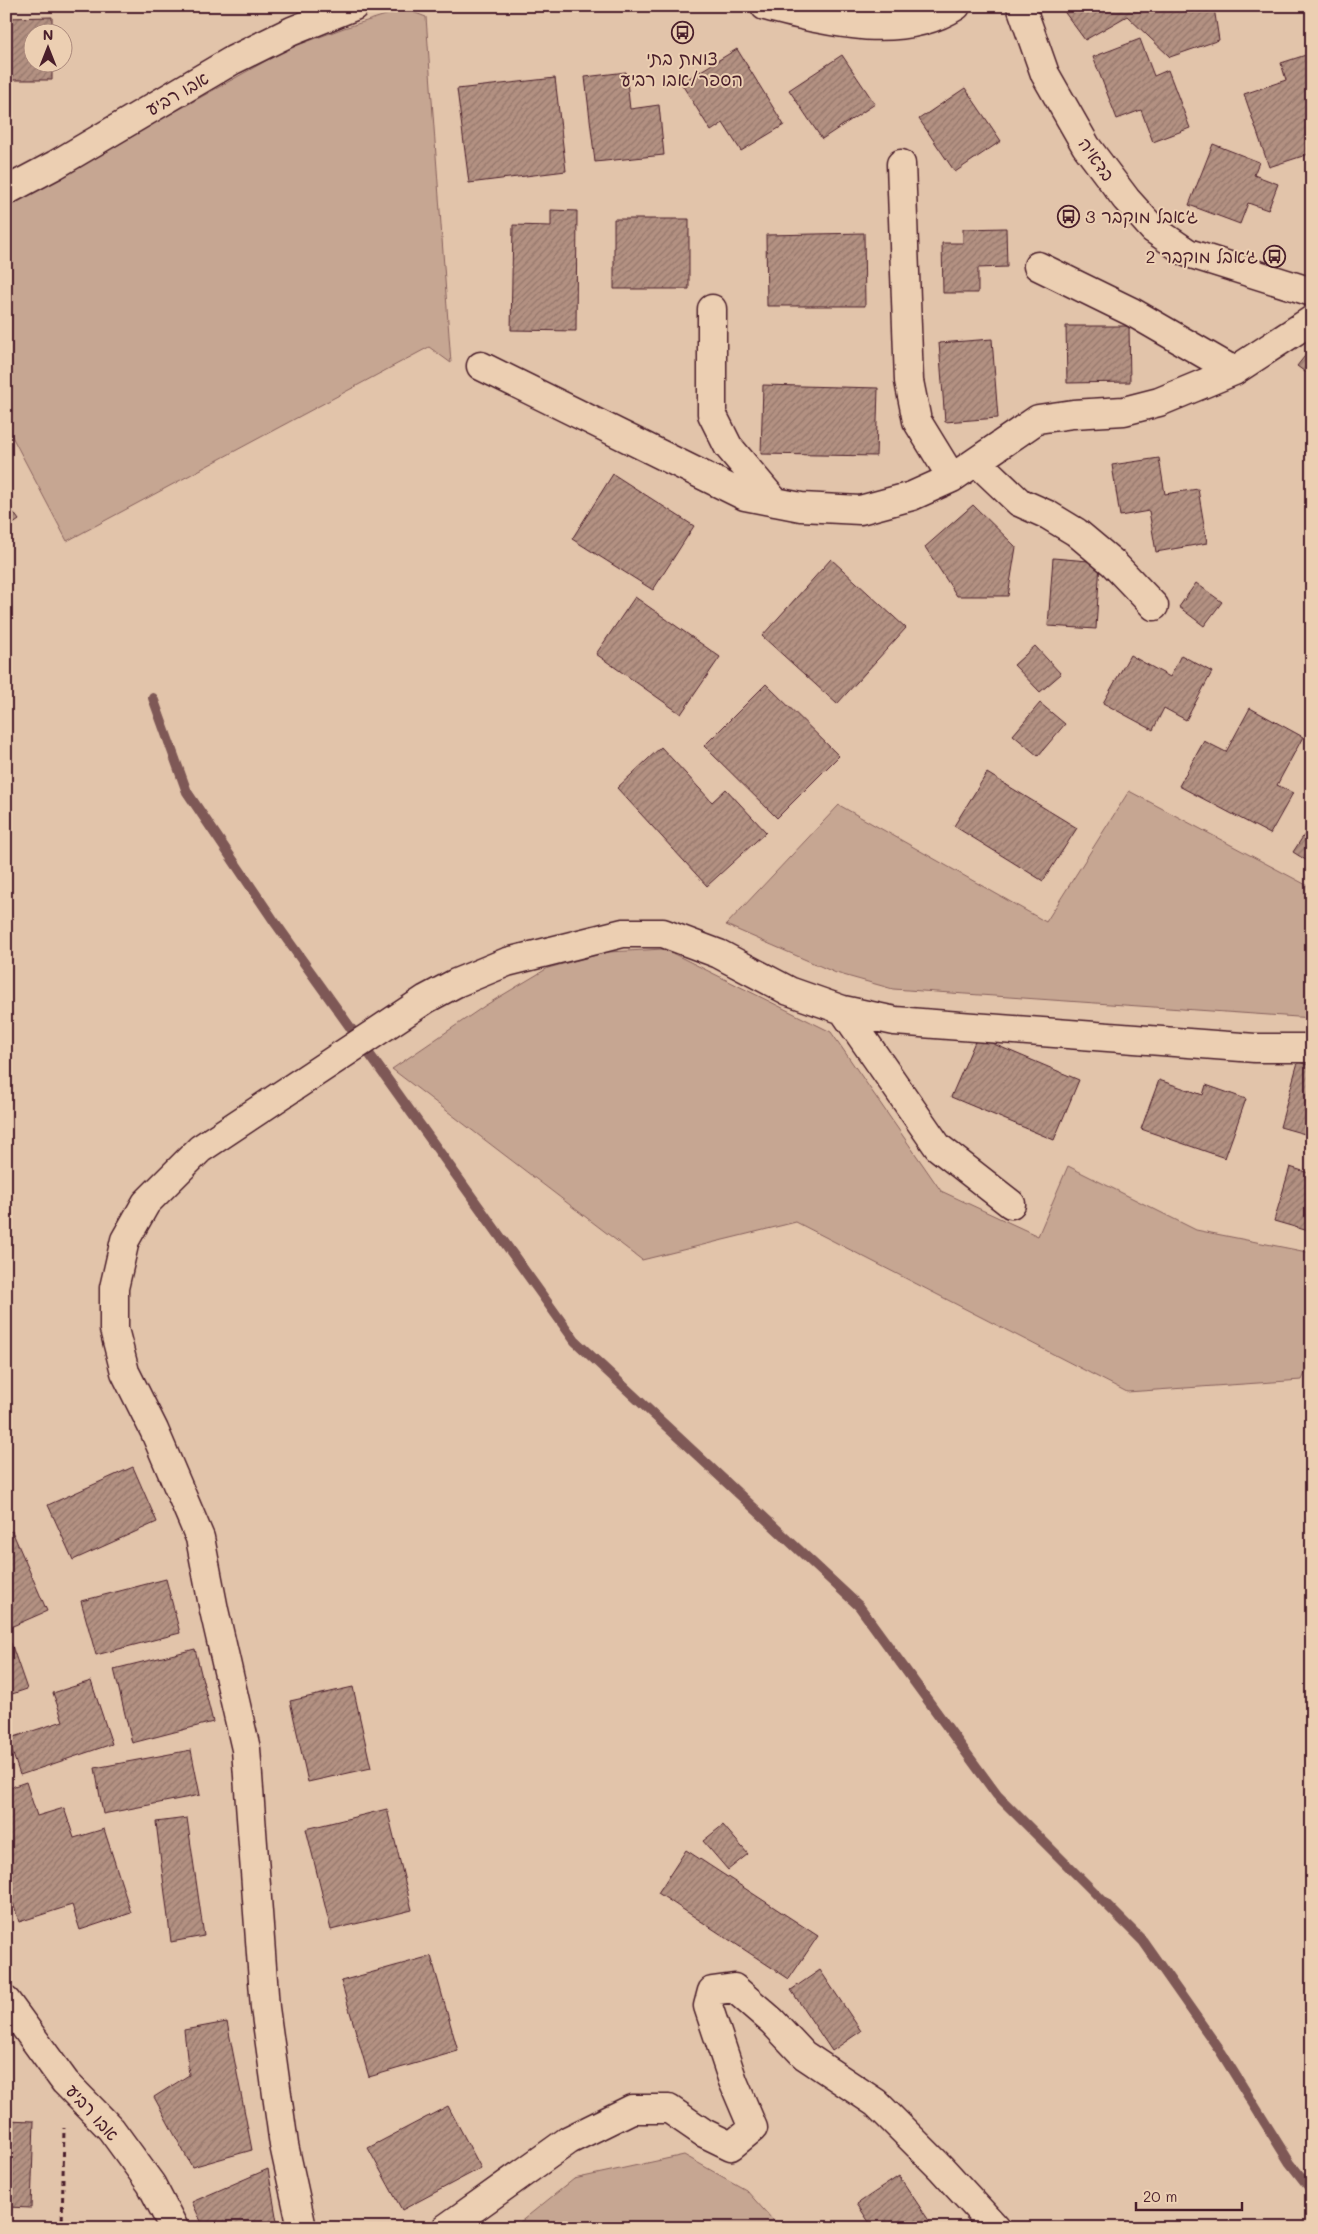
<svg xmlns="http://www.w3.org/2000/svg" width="1318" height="2234" viewBox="0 0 1318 2234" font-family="Mali,'Playpen Sans Hebrew',sans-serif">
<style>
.grass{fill:#c6a692;stroke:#88625e}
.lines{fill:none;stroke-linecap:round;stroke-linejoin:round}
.stream{stroke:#7e5857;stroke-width:10}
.building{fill:url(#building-hatch);stroke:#4a1f2b}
.minor-casing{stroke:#4a1f2b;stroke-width:31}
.path{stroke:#4a1f2b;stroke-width:3;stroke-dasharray:5 4;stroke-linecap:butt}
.minor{stroke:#eccfb2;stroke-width:28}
.labels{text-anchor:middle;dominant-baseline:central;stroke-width:4;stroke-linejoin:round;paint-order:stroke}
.poi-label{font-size:18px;fill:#4a1f2b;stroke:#eccfb2}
.street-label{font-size:18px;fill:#4a1f2b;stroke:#eccfb2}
</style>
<defs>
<pattern id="building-hatch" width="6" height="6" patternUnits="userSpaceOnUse" patternTransform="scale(1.25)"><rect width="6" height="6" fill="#b39182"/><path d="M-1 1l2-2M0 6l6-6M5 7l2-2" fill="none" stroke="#94766b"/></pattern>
</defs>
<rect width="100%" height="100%" fill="#e2c4aa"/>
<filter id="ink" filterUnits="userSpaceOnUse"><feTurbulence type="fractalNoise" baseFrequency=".02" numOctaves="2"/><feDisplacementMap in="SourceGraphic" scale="10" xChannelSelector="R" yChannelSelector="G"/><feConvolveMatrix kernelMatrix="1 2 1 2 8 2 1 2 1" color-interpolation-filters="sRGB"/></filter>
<g filter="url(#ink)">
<path class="grass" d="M405 9 426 17 451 363 429 347 67 541 6 425V206L287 49 344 28Z
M1129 791 1312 888V1018L893 989 836 973 726 925 839 805 1046 922Z
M664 949 831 1032 941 1191 1038 1236 1068 1166 1196 1230 1312 1253V1359L1302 1380 1127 1392 796 1222 642 1260 392 1069 486 1005 548 968 608 952Z
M684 2155 746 2190 780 2228 514 2227 574 2179Z"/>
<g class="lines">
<path class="stream" d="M153 698 187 792 274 921 575 1341 859 1606 997 1795 1143 1941 1221 2052 1290 2163 1312 2191"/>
</g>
<path class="building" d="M1060 6H1211L1214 8 1219 40 1170 57 1127 16 1085 40Z
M52 17V32H32V62H52V80H6V18Z
M1140 39 1154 76 1168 70 1190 128 1153 142 1141 110 1117 119 1093 57Z
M737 49 784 125 741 151 723 123 711 131 681 83Z
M1312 53V153L1269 167 1244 94 1286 80 1281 63Z
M842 55 875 104 822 139 789 90Z
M626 72 630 109 659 105 664 155 595 162 585 77Z
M555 78 566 171 469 183 457 89Z
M965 88 1001 141 955 172 919 119Z
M1213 144 1259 162 1254 175 1278 184 1268 210 1248 203 1240 224 1189 205Z
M551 210 577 211 576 331 511 330 513 225 551 226Z
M614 219H689V289H614Z
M1006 228 1007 267 978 268V293H943L942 243H963V229Z
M864 233 865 306H767L766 235Z
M1066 326H1129L1130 382 1067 383Z
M992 339 998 418 945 422 939 343Z
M1312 347V377L1297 366Z
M763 385 878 388 876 456 761 454Z
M1159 458 1165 494 1198 489 1207 543 1156 552 1149 511 1120 516 1112 465Z
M613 474 694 526 653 590 572 539Z
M6 502 19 520 6 529Z
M973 505 1016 547 1008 596H957L925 547Z
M1053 558 1100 562 1096 629 1048 626Z
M831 559 906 628 837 704 762 636Z
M1196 583 1222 602 1204 626 1179 607Z
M635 597 720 657 681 714 596 654Z
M1035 646 1061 674 1040 692 1014 665Z
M1130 655 1170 677 1181 655 1212 672 1186 720 1164 708 1153 730 1103 703Z
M766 684 839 756 777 818 704 746Z
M1040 703 1065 724 1038 756 1013 735Z
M1250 708 1303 737 1277 785 1293 793 1270 834 1179 786 1204 741 1226 752Z
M661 747 712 802 726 789 766 832 707 886 617 788Z
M987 773 1077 828 1043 881 954 826Z
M1312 823V864L1293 852Z
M977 1037 1079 1080 1054 1140 951 1097Z
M1298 1062 1312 1066V1136L1280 1127Z
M1159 1080 1203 1095 1206 1085 1246 1099 1225 1158 1141 1129Z
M1290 1167 1312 1174V1232L1274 1221Z
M133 1467 157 1522 73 1560 48 1505Z
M12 1531 47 1611 6 1629V1533Z
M166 1579 180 1633 96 1655 81 1601Z
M11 1643 27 1689 6 1696V1645Z
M195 1649 213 1722 132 1743 114 1669Z
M91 1681 112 1744 20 1775 8 1739 63 1721 53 1693Z
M353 1687 371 1768 308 1782 290 1701Z
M191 1750 200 1795 103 1814 95 1768Z
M26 1782 37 1816 64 1808 74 1838 104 1829 131 1913 80 1930 72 1905 19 1922 13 1903 6 1906V1789Z
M387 1809 412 1910 331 1930 306 1829Z
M187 1818 204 1936 171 1942 156 1822Z
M723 1825 748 1854 728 1870 703 1841Z
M686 1850 818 1936 789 1979 658 1893Z
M431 1956 458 2051 369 2077 341 1981Z
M820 1970 861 2031 832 2051 791 1990Z
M227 2022 252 2150 192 2167 154 2097 189 2075 184 2030Z
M448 2106 481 2168 402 2210 368 2148Z
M6 2120 34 2121 31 2208 6 2207Z
M268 2169 278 2228H204L192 2202Z
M899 2176 934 2228H873L857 2204Z"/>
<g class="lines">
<defs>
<path id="minor" d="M765 6C825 21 900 42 956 6
M1021 6 1045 74 1086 146 1126 199 1153 229 1188 253 1312 292
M901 164 909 381 917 421 952 478
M6 191 55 165 233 60 292 31 354 6
M1038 266 1132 312 1234 371
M712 309V414L728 446 775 502
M481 366 745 496 801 507 860 510 912 496 952 478 1038 419 1073 414 1124 411 1159 402 1234 371 1312 320
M977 462 1019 502 1048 515 1076 532 1113 563 1154 606
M843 1010 938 1147 1011 1204
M6 2001 65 2082 111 2129 151 2184 174 2228
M302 2228 284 2145 265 2008 246 1749 214 1610 200 1538 154 1430 125 1372 114 1329V1288L125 1240 146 1203 200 1149 426 999 456 983 507 962 623 933H663L719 954 789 991 843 1010 895 1021 1255 1048H1312
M446 2228 569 2140 632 2109H669L704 2133 731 2146 753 2128 733 2081 708 2006 712 1991 734 1988 772 2021 804 2055 876 2103 941 2168 996 2228"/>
</defs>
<use href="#minor" class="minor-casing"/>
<path class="path" d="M62 2228 64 2128"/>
<use href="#minor" class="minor"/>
</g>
</g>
<defs>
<symbol id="bus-ring" viewBox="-11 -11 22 22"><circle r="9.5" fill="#eccfb2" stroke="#4a1f2b" stroke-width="1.5"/><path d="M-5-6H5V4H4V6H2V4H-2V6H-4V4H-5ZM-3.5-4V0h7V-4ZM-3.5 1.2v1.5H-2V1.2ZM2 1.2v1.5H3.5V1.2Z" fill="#4a1f2b"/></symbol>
</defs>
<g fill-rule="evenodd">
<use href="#bus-ring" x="670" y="20" width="25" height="25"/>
<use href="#bus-ring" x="1056" y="204" width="25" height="25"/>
<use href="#bus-ring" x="1262" y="244" width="25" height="25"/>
</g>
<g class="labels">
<g class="poi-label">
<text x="682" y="58">צומת בתי<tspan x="682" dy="21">הספר/אבו רביע</tspan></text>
<text x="1085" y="216" text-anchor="start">ג׳אבל מוקבר 3</text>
<text x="1258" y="256" text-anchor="end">ג׳אבל מוקבר 2</text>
</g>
<g class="street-label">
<text transform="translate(177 93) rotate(-30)">אבו רביע</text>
<text transform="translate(1097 159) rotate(55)">בדאיה</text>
<text transform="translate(93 2112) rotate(48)">אבו רביע</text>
</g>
</g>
<rect width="1318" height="2234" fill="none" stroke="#eccfb2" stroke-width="25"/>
<rect x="12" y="12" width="1293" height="2209" fill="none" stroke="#4a1f2b" stroke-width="2" filter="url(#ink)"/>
<g transform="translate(48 48)"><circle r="24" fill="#eccfb2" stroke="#ab897c"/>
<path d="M0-4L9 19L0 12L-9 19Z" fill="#4a1f2b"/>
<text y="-8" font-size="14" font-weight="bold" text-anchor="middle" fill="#4a1f2b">N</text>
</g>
<path d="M1136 2202v8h106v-8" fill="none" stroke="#4a1f2b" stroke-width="2.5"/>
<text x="1143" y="2202" font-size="15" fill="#4a1f2b" stroke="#eccfb2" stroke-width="4" paint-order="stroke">20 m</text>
</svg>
